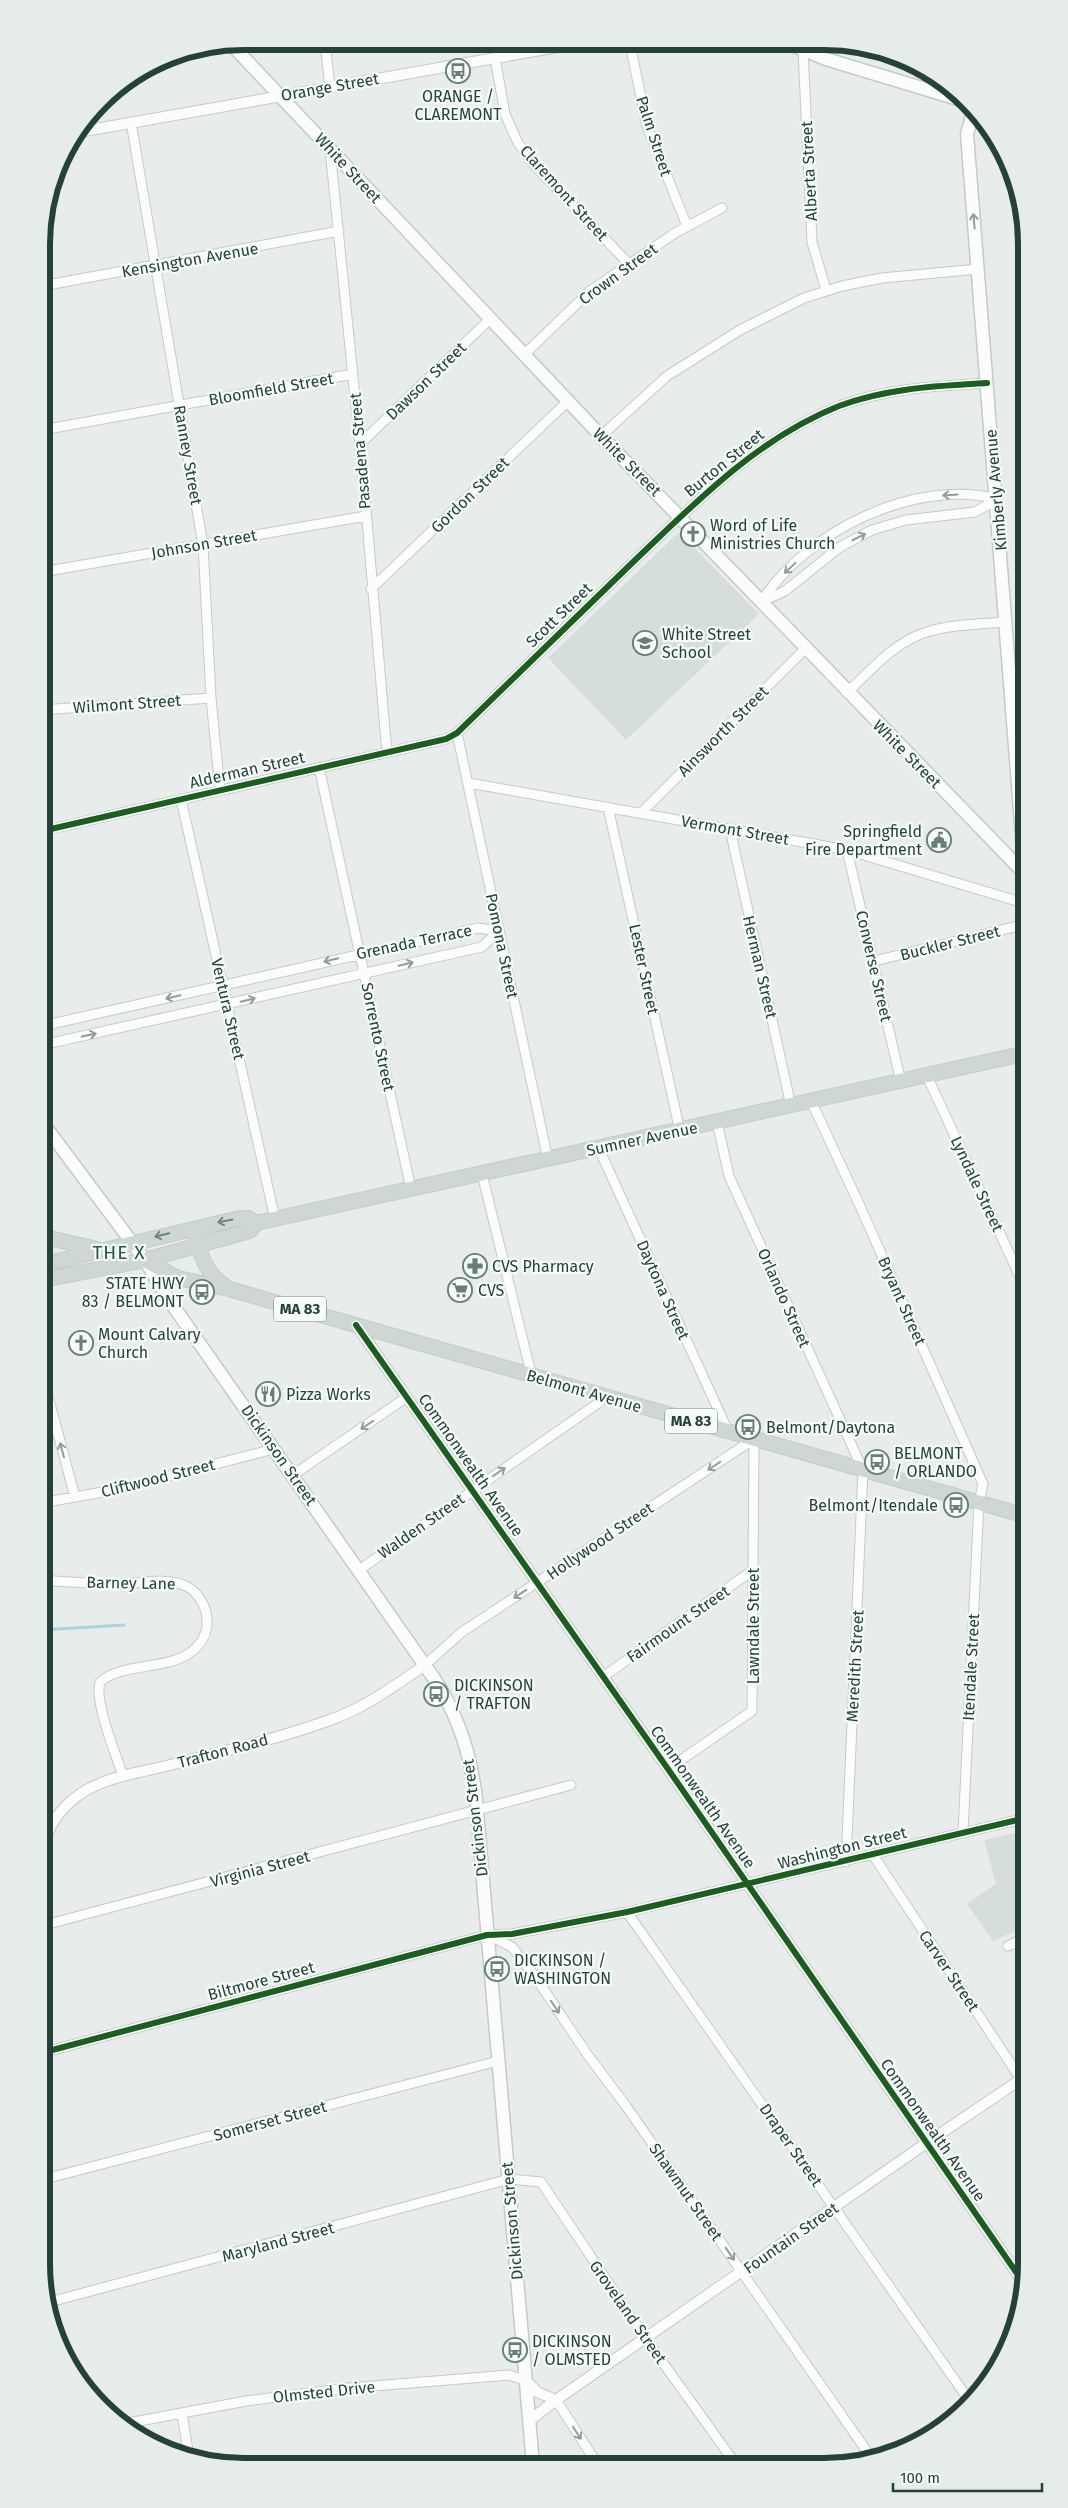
<svg xmlns="http://www.w3.org/2000/svg" width="1068" height="2508" viewBox="0 0 1068 2508" font-family="'Fira Sans',sans-serif">
<style>
.built{fill:#d6dedb}
.lines{fill:none;stroke-linecap:round;stroke-linejoin:round}
.stream{stroke:#a9d4db;stroke-width:3}
.minor-casing{stroke:#c5cac8;stroke-width:11}
.tertiary-casing{stroke:#c5cac8;stroke-width:12}
.secondary-casing{stroke:#c3cbc8;stroke-width:15}
.primary-casing{stroke:#c3ccc9;stroke-width:16}
.minor{stroke:#fcfcfc;stroke-width:9}
.tertiary{stroke:#fcfcfc;stroke-width:10}
.secondary{stroke:#fcfcfc;stroke-width:12}
.primary{stroke:#cfd7d5;stroke-width:14}
.cycleway-casing{stroke:#f7fbf9;stroke-width:9}
.cycleway{stroke:#1b5e20;stroke-width:6}
.oneway{stroke:#909f9b}
.oneway2{stroke:#718580}
.labels{text-anchor:middle;dominant-baseline:central;stroke-width:4.5;stroke-linejoin:round;paint-order:stroke}
.shield{fill:#f7fbf9;stroke:#637a73;stroke-width:1}
.shield-label{font-size:15px;font-weight:bold;fill:#24423a}
.street-label{font-size:16px;fill:#24423a;stroke:#f7fbf9}
.poi-label{font-size:16px;fill:#24423a;stroke:#f7fbf9;text-anchor:start}
.quarter-label{font-size:19px;letter-spacing:1px;fill:#1f5548;stroke:#f7fbf9}
.rim{fill:none;stroke:#24423a;stroke-width:6}
</style>
<rect width="100%" height="100%" fill="#e8edeb"/>
<path class="built" d="M679 532 759 614 626 740 548 658Z
M1026 1830V1926L993 1941 967 1904 996 1884 984 1840Z"/>
<g class="lines">
<path class="stream" d="M41 1630 124 1625"/>
<defs>
<path id="minor" d="M325 42 330 87
M630 44 647 126 687 226
M803 50 812 242 826 290
M495 58 505 114 518 143 535 166 629 264
M131 122 203 545 211 698 220 790
M330 149 364 486 387 753
M42 286 339 231
M525 354 590 291 675 233 722 208
M42 430 353 374
M601 436 667 376 740 330 804 298 842 286 882 278 978 269
M360 444 491 318
M42 572 366 516
M371 589 568 401
M761 602C807 531 914 478 998 499
M761 602 785 591 840 547 872 530 906 520 975 512 998 499
M847 693C871 670 896 640 930 631 954 624 982 624 1007 622
M42 710 211 698
M457 733 548 1160
M319 767 411 1189
M469 783 847 850 1027 904
M181 799 275 1219
M608 807 680 1131
M641 813 805 649
M730 829 791 1106
M42 831 446 739 457 733C515 677 572 621 630 565 694 504 756 439 839 406 887 388 937 386 987 383
M847 850 901 1082
M874 961 1027 924
M42 1026 478 928 499 931
M42 1045 482 947 499 931
M927 1076 1027 1292
M811 1101 860 1206 983 1484 979 1502 963 1832
M717 1122 729 1176 863 1470 846 1862
M599 1149 728 1431
M482 1174 532 1377
M41 1370 75 1497
M293 1475 407 1397
M41 1503 114 1490 274 1449
M359 1570 607 1397
M41 1580C68 1582 95 1584 122 1584 142 1583 167 1577 186 1586 198 1592 207 1607 207 1620 208 1635 199 1647 187 1655 162 1669 120 1664 100 1682 94 1702 116 1755 123 1776
M425 1665 462 1632 754 1439
M603 1677 753 1570
M668 1769 752 1711 754 1439
M873 1855 1026 2087
M627 1912 971 2403
M41 1926 571 1785
M488 1935 512 1947 534 1975 587 2054 626 2106 873 2460
M1008 1946 1026 1937
M41 2053 487 1935 512 1934 627 1912 1026 1818
M41 2180 498 2061
M46 2303 509 2179 541 2182 646 2339 737 2466
M556 2400 598 2465
M182 2413 189 2458
M123 2424 246 2401 349 2388 509 2375 527 2381"/>
<path id="tertiary" d="M79 132 580 43
M356 1325 668 1769 1025 2285
M41 1852C47 1828 60 1808 80 1794 106 1777 137 1773 166 1766 220 1752 274 1740 327 1721 363 1709 393 1687 425 1665
M527 2381 537 2392 556 2400
M529 2421 556 2400 925 2144 1026 2076"/>
<path id="secondary" d="M231 44 601 436 1027 876
M792 45 826 59 968 102
M976 112 972 116 967 134 1023 849 1020 869
M42 1122 145 1260 167 1297 433 1677C458 1714 471 1754 476 1799L533 2465"/>
<path id="primary" d="M41 1236 97 1249
M196 1238C202 1259 207 1274 225 1286
M145 1260 178 1278 229 1289 1026 1516
M41 1267 45 1264 240 1218H248L256 1223
M41 1276 48 1279 145 1260 246 1232 251 1230 256 1223 1027 1053"/>
</defs>
<use href="#minor" class="minor-casing"/>
<use href="#tertiary" class="tertiary-casing"/>
<use href="#secondary" class="secondary-casing"/>
<use href="#primary" class="primary-casing"/>
<use href="#minor" class="minor"/>
<use href="#tertiary" class="tertiary"/>
<use href="#secondary" class="secondary"/>
<use href="#primary" class="primary"/>
<defs>
<path id="cycleway" d="M42 831 446 739 457 733C515 677 572 621 630 565 694 504 756 439 839 406 887 388 937 386 987 383
M356 1325 668 1769 1025 2285
M41 2053 487 1935 512 1934 627 1912 1026 1818"/>
</defs>
<use href="#cycleway" class="cycleway-casing"/>
<use href="#cycleway" class="cycleway"/>
</g>
<defs><path id="oneway-shaft" d="M-6 0H5M1.5-3L5.5 0L1.5 3" fill="none" stroke-width="1.6" stroke-linecap="round" stroke-linejoin="round" transform="scale(1.25)"/></defs>
<g class="oneway">
<use href="#oneway-shaft" transform="translate(974 221) rotate(-95)"/>
<use href="#oneway-shaft" transform="translate(950 495) rotate(176)"/>
<use href="#oneway-shaft" transform="translate(859 537) rotate(-27)"/>
<use href="#oneway-shaft" transform="translate(790 568) rotate(137)"/>
<use href="#oneway-shaft" transform="translate(331 960) rotate(167)"/>
<use href="#oneway-shaft" transform="translate(406 964) rotate(-13)"/>
<use href="#oneway-shaft" transform="translate(173 997) rotate(167)"/>
<use href="#oneway-shaft" transform="translate(248 1000) rotate(-13)"/>
<use href="#oneway-shaft" transform="translate(89 1035) rotate(-12)"/>
<use href="#oneway-shaft" transform="translate(367 1425) rotate(146)"/>
<use href="#oneway-shaft" transform="translate(62 1450) rotate(-105)"/>
<use href="#oneway-shaft" transform="translate(714 1466) rotate(146)"/>
<use href="#oneway-shaft" transform="translate(499 1472) rotate(-35)"/>
<use href="#oneway-shaft" transform="translate(520 1594) rotate(147)"/>
<use href="#oneway-shaft" transform="translate(555 2007) rotate(56)"/>
<use href="#oneway-shaft" transform="translate(730 2254) rotate(55)"/>
<use href="#oneway-shaft" transform="translate(577 2433) rotate(57)"/>
</g>
<g class="oneway2">
<use href="#oneway-shaft" transform="translate(225 1221) rotate(168)"/>
<use href="#oneway-shaft" transform="translate(162 1235) rotate(166)"/>
</g>
<defs>
<symbol id="bus-ring" viewBox="-11 -11 22 22"><circle r="9.5" fill="#f7fbf9" stroke="#697e78" stroke-width="1.5"/><path d="M-5-6H5V4H4V6H2V4H-2V6H-4V4H-5ZM-3.5-4V0h7V-4ZM-3.5 1.2v1.5H-2V1.2ZM2 1.2v1.5H3.5V1.2Z" fill="#697e78"/></symbol>
<symbol id="church-ring" viewBox="-11 -11 22 22"><circle r="9.5" fill="#f7fbf9" stroke="#697e78" stroke-width="1.5"/><path d="M-1.2-6h2.4v3.5h3.3v2.4h-3.3V6h-2.4V-.1h-3.3v-2.4h3.3Z" fill="#697e78"/></symbol>
<symbol id="school-ring" viewBox="-11 -11 22 22"><circle r="9.5" fill="#f7fbf9" stroke="#697e78" stroke-width="1.5"/><path d="M0-5L7-2L0 1L-7-2ZM-4 1L0 2.5L4 1V4Q0 6-4 4Z" fill="#697e78"/></symbol>
<symbol id="civic-ring" viewBox="-11 -11 22 22"><circle r="9.5" fill="#f7fbf9" stroke="#697e78" stroke-width="1.5"/><path d="M-.6-6.5H3V-4.5H.6V-3L4-1V1h2V6H-6V1h2V-1L-.6-3ZM-1.2 2.5V6h2.4V2.5Z" fill="#697e78"/></symbol>
<symbol id="pharmacy-ring" viewBox="-11 -11 22 22"><circle r="9.5" fill="#f7fbf9" stroke="#697e78" stroke-width="1.5"/><path d="M-2-6h4v4h4v4h-4v4h-4v-4h-4v-4h4Z" fill="#697e78"/></symbol>
<symbol id="supermarket-ring" viewBox="-11 -11 22 22"><circle r="9.5" fill="#f7fbf9" stroke="#697e78" stroke-width="1.5"/><path d="M-6-5.5h2.5l.6 2H6L4.5 2H-2.5L-4.4-4H-6ZM-1.5 3.2a1.3 1.3 0 1 0 .1 0ZM3 3.2a1.3 1.3 0 1 0 .1 0Z" fill="#697e78"/></symbol>
<symbol id="restaurant-ring" viewBox="-11 -11 22 22"><circle r="9.5" fill="#f7fbf9" stroke="#697e78" stroke-width="1.5"/><path d="M-5-6h1v4h1v-4h1v4h1v-4h1v5L-1.5 .5V6h-2V.5L-5-1ZM5-6V6H3V1.5H1.5Q1.5-4 5-6Z" fill="#697e78"/></symbol>
</defs>
<g fill-rule="evenodd">
<use href="#bus-ring" x="444" y="57" width="28" height="28"/>
<use href="#church-ring" x="679" y="520" width="28" height="28"/>
<use href="#school-ring" x="631" y="629" width="28" height="28"/>
<use href="#civic-ring" x="925" y="826" width="28" height="28"/>
<use href="#pharmacy-ring" x="461" y="1252" width="28" height="28"/>
<use href="#supermarket-ring" x="446" y="1276" width="28" height="28"/>
<use href="#bus-ring" x="188" y="1278" width="28" height="28"/>
<use href="#church-ring" x="67" y="1329" width="28" height="28"/>
<use href="#restaurant-ring" x="254" y="1380" width="28" height="28"/>
<use href="#bus-ring" x="734" y="1413" width="28" height="28"/>
<use href="#bus-ring" x="863" y="1448" width="28" height="28"/>
<use href="#bus-ring" x="942" y="1491" width="28" height="28"/>
<use href="#bus-ring" x="422" y="1680" width="28" height="28"/>
<use href="#bus-ring" x="483" y="1955" width="28" height="28"/>
<use href="#bus-ring" x="501" y="2336" width="28" height="28"/>
</g>
<g class="labels">
<g class="shield">
<rect x="274" y="1296.5" width="52" height="25" rx="4"/>
<rect x="665" y="1408.5" width="52" height="25" rx="4"/>
</g>
<g class="shield-label">
<text x="300" y="1309">MA 83</text>
<text x="691" y="1421">MA 83</text>
</g>
<g class="street-label">
<text transform="translate(330 87) rotate(-10)">Orange Street</text>
<text transform="translate(654 136) rotate(72)">Palm Street</text>
<text transform="translate(348 168) rotate(47)">White Street</text>
<text transform="translate(809 171) rotate(-93)">Alberta Street</text>
<text transform="translate(564 193) rotate(48)">Claremont Street</text>
<text transform="translate(190 260) rotate(-10)">Kensington Avenue</text>
<text transform="translate(618 274) rotate(-36)">Crown Street</text>
<text transform="translate(426 381) rotate(-44)">Dawson Street</text>
<text transform="translate(271 389) rotate(-10)">Bloomfield Street</text>
<text transform="translate(360 451) rotate(-95)">Pasadena Street</text>
<text transform="translate(188 455) rotate(80)">Ranney Street</text>
<text transform="translate(627 462) rotate(45)">White Street</text>
<text transform="translate(724 463) rotate(-39)">Burton Street</text>
<text transform="translate(996 490) rotate(-95)">Kimberly Avenue</text>
<text transform="translate(470 495) rotate(-44)">Gordon Street</text>
<text transform="translate(204 544) rotate(-10)">Johnson Street</text>
<text transform="translate(559 615) rotate(-44)">Scott Street</text>
<text transform="translate(127 704) rotate(-4)">Wilmont Street</text>
<text transform="translate(723 731) rotate(-45)">Ainsworth Street</text>
<text transform="translate(907 754) rotate(45)">White Street</text>
<text transform="translate(247 770) rotate(-13)">Alderman Street</text>
<text transform="translate(735 830) rotate(10)">Vermont Street</text>
<text transform="translate(414 942) rotate(-12)">Grenada Terrace</text>
<text transform="translate(950 943) rotate(-14)">Buckler Street</text>
<text transform="translate(502 946) rotate(78)">Pomona Street</text>
<text transform="translate(874 966) rotate(77)">Converse Street</text>
<text transform="translate(760 967) rotate(77)">Herman Street</text>
<text transform="translate(644 969) rotate(78)">Lester Street</text>
<text transform="translate(228 1009) rotate(77)">Ventura Street</text>
<text transform="translate(378 1037) rotate(78)">Sorrento Street</text>
<text transform="translate(642 1139) rotate(-12)">Sumner Avenue</text>
<text transform="translate(977 1184) rotate(65)">Lyndale Street</text>
<text transform="translate(663 1290) rotate(66)">Daytona Street</text>
<text transform="translate(784 1298) rotate(66)">Orlando Street</text>
<text transform="translate(902 1301) rotate(66)">Bryant Street</text>
<text transform="translate(584 1391) rotate(16)">Belmont Avenue</text>
<text transform="translate(279 1455) rotate(55)">Dickinson Street</text>
<text transform="translate(471 1465) rotate(55)">Commonwealth Avenue</text>
<text transform="translate(158 1478) rotate(-14)">Cliftwood Street</text>
<text transform="translate(421 1526) rotate(-35)">Walden Street</text>
<text transform="translate(600 1541) rotate(-34)">Hollywood Street</text>
<text transform="translate(131 1583) rotate(1)">Barney Lane</text>
<text transform="translate(678 1624) rotate(-35)">Fairmount Street</text>
<text transform="translate(753 1626) rotate(-90)">Lawndale Street</text>
<text transform="translate(855 1666) rotate(-87)">Meredith Street</text>
<text transform="translate(971 1667) rotate(-87)">Itendale Street</text>
<text transform="translate(223 1751) rotate(-15)">Trafton Road</text>
<text transform="translate(703 1797) rotate(55)">Commonwealth Avenue</text>
<text transform="translate(475 1818) rotate(-97)">Dickinson Street</text>
<text transform="translate(842 1848) rotate(-14)">Washington Street</text>
<text transform="translate(260 1869) rotate(-15)">Virginia Street</text>
<text transform="translate(949 1971) rotate(56)">Carver Street</text>
<text transform="translate(261 1981) rotate(-15)">Biltmore Street</text>
<text transform="translate(270 2121) rotate(-15)">Somerset Street</text>
<text transform="translate(933 2130) rotate(55)">Commonwealth Avenue</text>
<text transform="translate(791 2145) rotate(55)">Draper Street</text>
<text transform="translate(686 2192) rotate(55)">Shawmut Street</text>
<text transform="translate(512 2221) rotate(-95)">Dickinson Street</text>
<text transform="translate(791 2238) rotate(-35)">Fountain Street</text>
<text transform="translate(278 2242) rotate(-15)">Maryland Street</text>
<text transform="translate(628 2312) rotate(55)">Groveland Street</text>
<text transform="translate(324 2392) rotate(-6)">Olmsted Drive</text>
</g>
<g class="poi-label">
<text x="458" y="96" text-anchor="middle">ORANGE /<tspan x="458" dy="18">CLAREMONT</tspan></text>
<text x="710" y="525">Word of Life<tspan x="710" dy="18">Ministries Church</tspan></text>
<text x="662" y="634">White Street<tspan x="662" dy="18">School</tspan></text>
<text x="922" y="831" text-anchor="end">Springfield<tspan x="922" dy="18">Fire Department</tspan></text>
<text x="492" y="1266">CVS Pharmacy</text>
<text x="184" y="1283" text-anchor="end">STATE HWY<tspan x="184" dy="18">83 / BELMONT</tspan></text>
<text x="478" y="1290">CVS</text>
<text x="98" y="1334">Mount Calvary<tspan x="98" dy="18">Church</tspan></text>
<text x="286" y="1394">Pizza Works</text>
<text x="766" y="1427">Belmont/Daytona</text>
<text x="894" y="1453">BELMONT<tspan x="894" dy="18">/ ORLANDO</tspan></text>
<text x="938" y="1505" text-anchor="end">Belmont/Itendale</text>
<text x="454" y="1685">DICKINSON<tspan x="454" dy="18">/ TRAFTON</tspan></text>
<text x="514" y="1960">DICKINSON /<tspan x="514" dy="18">WASHINGTON</tspan></text>
<text x="532" y="2341">DICKINSON<tspan x="532" dy="18">/ OLMSTED</tspan></text>
</g>
<g class="quarter-label">
<text x="119" y="1252">THE X</text>
</g>
</g>
<path d="M0 0H1068V2508H0ZM244 50H824A194 194 0 0 1 1018 244V2264A194 194 0 0 1 824 2458H244A194 194 0 0 1 50 2264V244A194 194 0 0 1 244 50Z" fill="#e6ecea" fill-rule="evenodd"/>
<path class="rim" d="M244 50H824A194 194 0 0 1 1018 244V2264A194 194 0 0 1 824 2458H244A194 194 0 0 1 50 2264V244A194 194 0 0 1 244 50Z"/>
<path d="M893 2483v8h149v-8" fill="none" stroke="#24423a" stroke-width="2.5"/>
<text x="900" y="2483" font-size="15" fill="#24423a" stroke="#f7fbf9" stroke-width="4" paint-order="stroke">100 m</text>
</svg>
